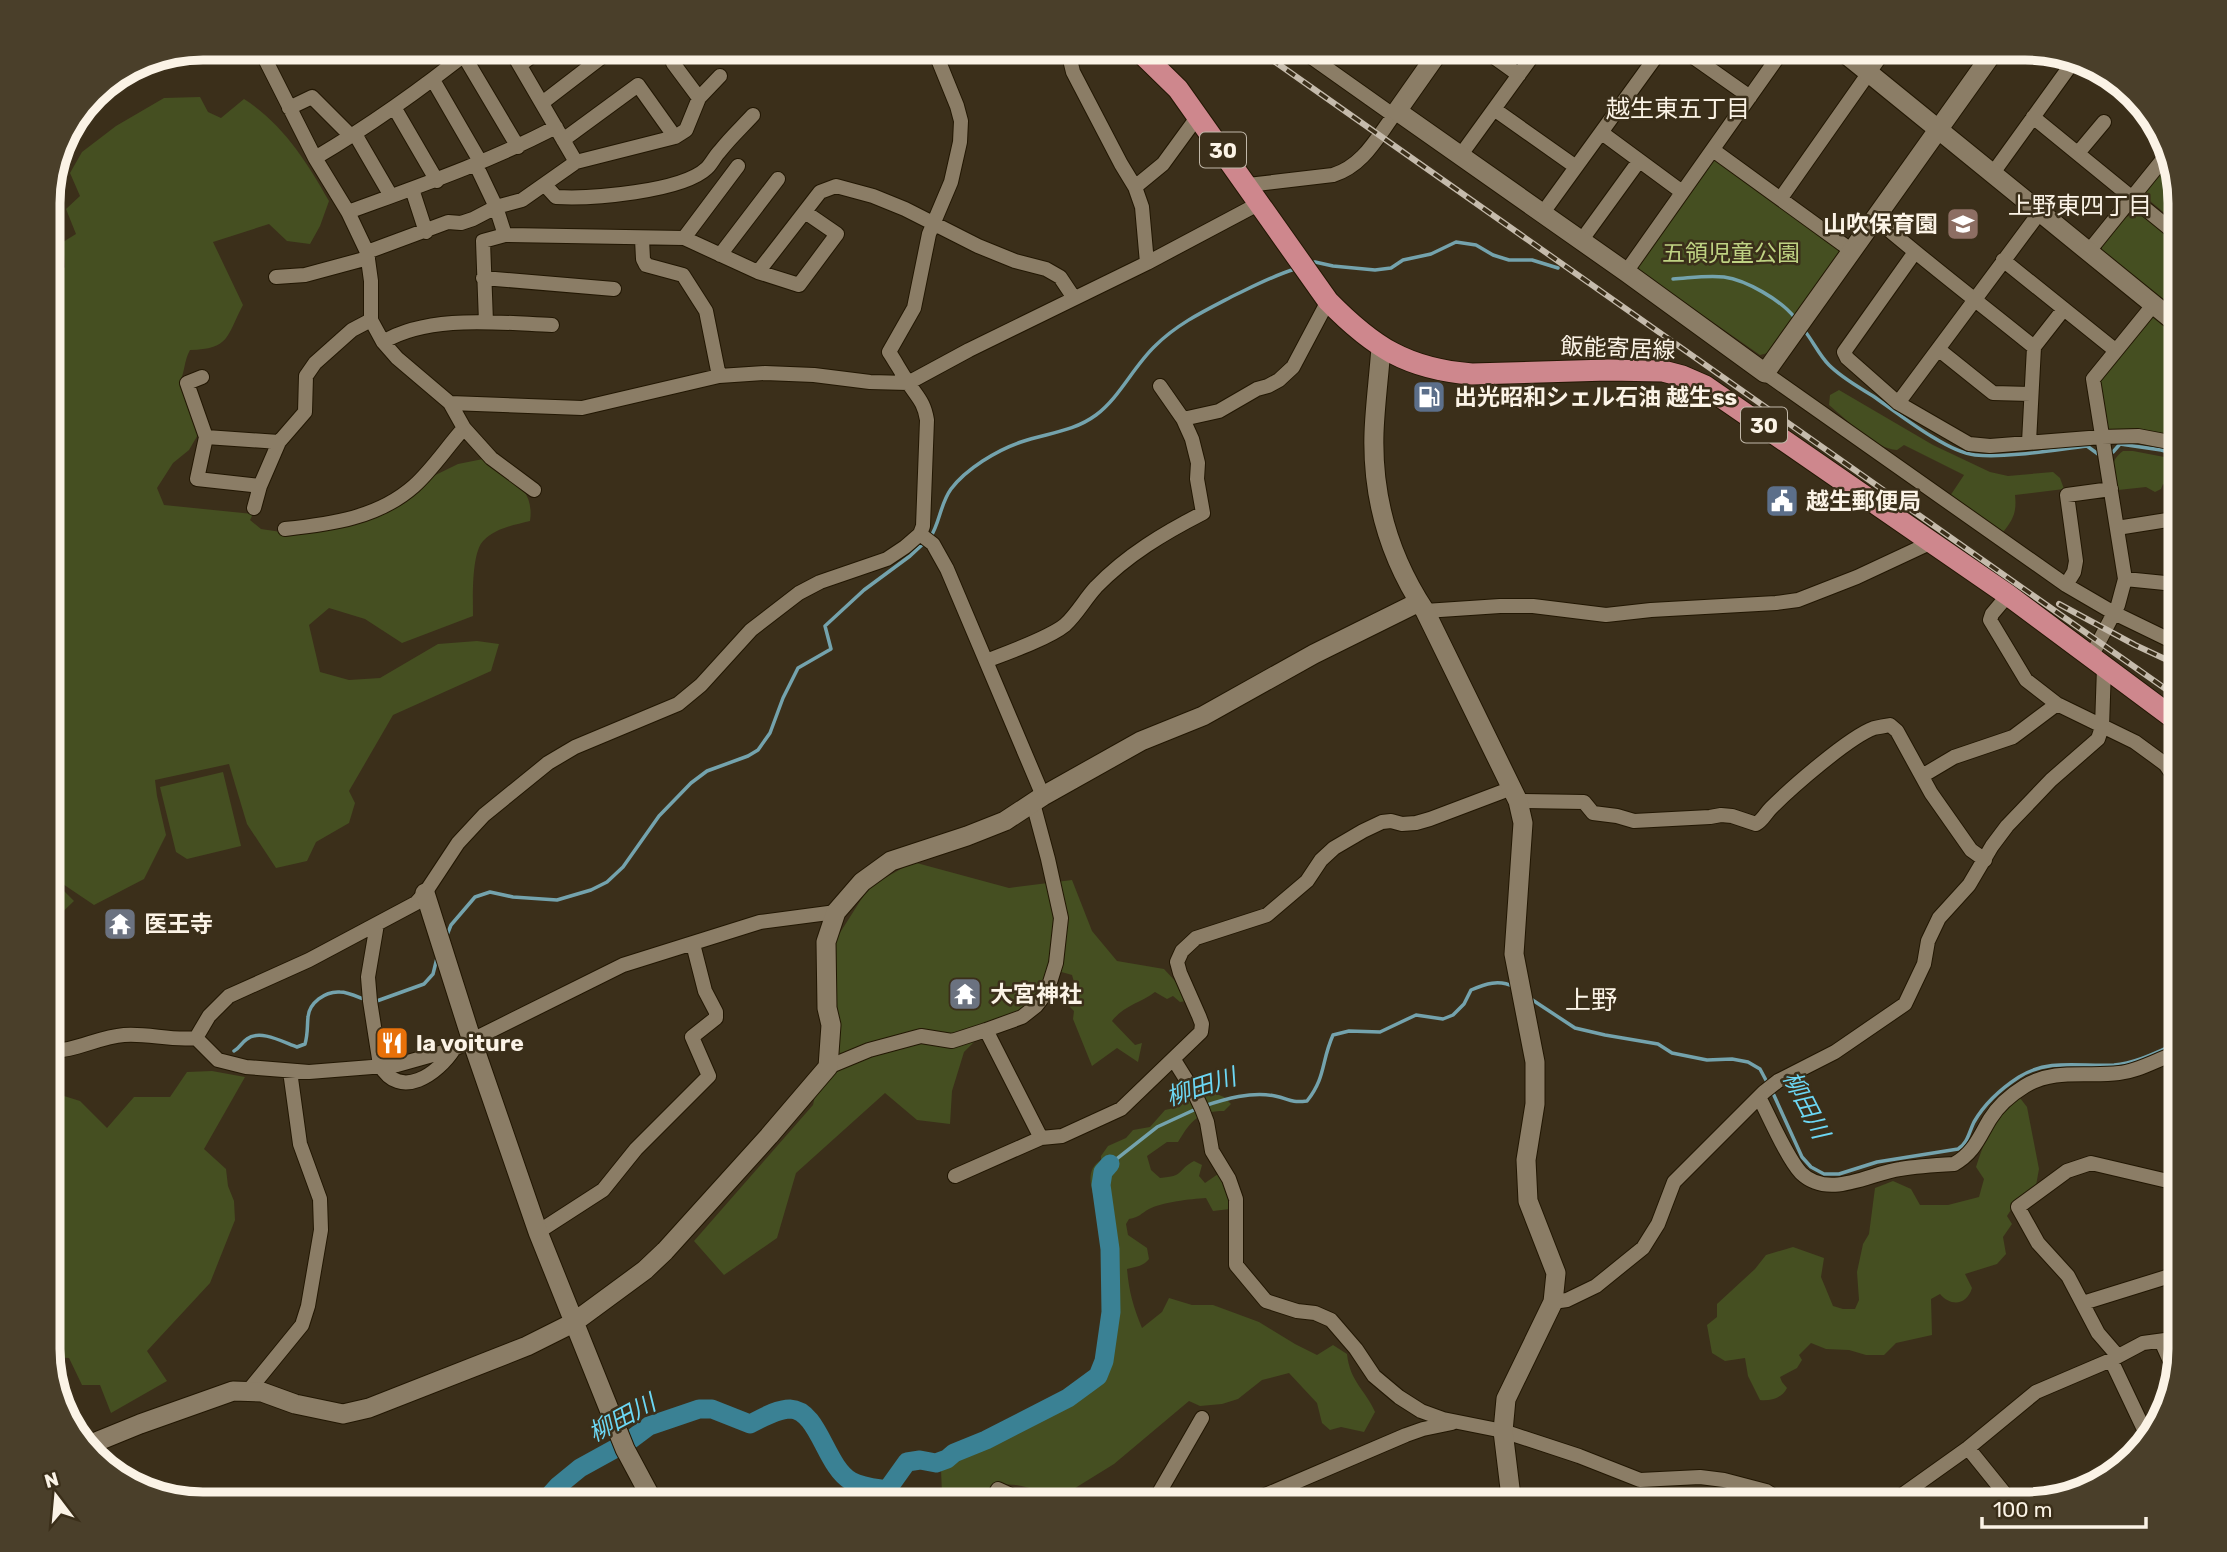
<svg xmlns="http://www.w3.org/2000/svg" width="2227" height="1552" viewBox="0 0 2227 1552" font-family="Rubik,'Noto Sans JP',sans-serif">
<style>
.green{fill:#454f21}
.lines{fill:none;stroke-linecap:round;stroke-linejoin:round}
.stream{stroke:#74a3ad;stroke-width:3.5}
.river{stroke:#3a8194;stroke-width:19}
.street-casing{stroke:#221703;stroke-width:16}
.secondary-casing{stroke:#221703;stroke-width:21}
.primary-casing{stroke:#221703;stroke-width:23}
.street{stroke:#8b7d66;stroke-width:14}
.secondary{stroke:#8b7d66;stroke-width:19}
.primary{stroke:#ce878d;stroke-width:21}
.rail-casing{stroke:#c5bbac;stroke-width:6}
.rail{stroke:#3b2f1a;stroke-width:3.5;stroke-dasharray:10;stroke-linecap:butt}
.labels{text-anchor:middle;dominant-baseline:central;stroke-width:5;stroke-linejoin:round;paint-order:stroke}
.shield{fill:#3b2f1a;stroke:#c1b8a9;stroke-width:2}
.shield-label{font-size:21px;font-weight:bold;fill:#fbf3e6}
.poi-label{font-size:23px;font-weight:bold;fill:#fbf3e6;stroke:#3b2f1a;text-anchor:start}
.park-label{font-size:23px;fill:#bfd383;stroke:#3b2f1a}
.street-label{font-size:23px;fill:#fbf3e6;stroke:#3b2f1a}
.neighbourhood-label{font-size:24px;fill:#fbf3e6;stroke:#3b2f1a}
.water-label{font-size:24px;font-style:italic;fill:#6cd7f4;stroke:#3b2f1a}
.quarter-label{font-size:26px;fill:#fbf3e6;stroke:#3b2f1a}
.rim{fill:none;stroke:#fbf3e6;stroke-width:9}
</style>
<rect width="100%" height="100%" fill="#3b2f1a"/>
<path class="green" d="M200 97 208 112 221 118 244 99C283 124 307 162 329 201L320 226 310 244 287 241 269 224 213 242 243 305C226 337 230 349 190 350 184 361 185 371 180 382L199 433 189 450 173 463 157 488 164 505 253 514 250 520 261 529 281 532 331 526 458 464 483 459C508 477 535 486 530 521 514 525 496 528 484 540 471 552 473 598 473 616L402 643 365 619 329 608 309 625 320 672 349 680 380 678 438 644 477 641 499 644 491 671 393 715 349 791 355 803 349 823 316 842 307 861 276 868 247 824 229 764 155 780 157 796 166 835 144 879 94 905 48 874V274H59L65 267 63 242 76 234 66 209 80 196 70 173 82 152 116 126 164 98Z
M1716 160 1840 251 1768 353 1760 355 1638 270 1637 265 1712 161Z
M2170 160 2180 202V226L2144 196 2143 192Z
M2136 212 2144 213 2180 243V317L2102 251V243L2121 220Z
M2149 316H2157L2180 336V437L2140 429 2110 432 2106 427 2099 378Z
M1839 390 1933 445 1990 472 2008 476 2053 472 2060 478 2064 489 2015 495C2017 512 2013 520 2003 532L1969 512 1950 496 1964 475 1904 445 1897 450C1875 449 1846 419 1829 405L1830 395Z
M2123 451H2133L2180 460V506L2173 502 2174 497 2167 492V487L2163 484 2161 489 2155 492 2146 487 2118 490C2114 473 2107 463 2123 451Z
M223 772 241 846 187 859 176 852 160 787Z
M913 862 1009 888 1072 880 1092 931 1117 961 1164 969 1177 983 1186 1001 1180 1002 1173 996 1167 999 1155 992C1141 1003 1124 1005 1112 1021L1135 1045 1142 1043 1138 1062 1117 1048 1092 1066 1073 1019 1074 1011 1067 1004 1076 989 1072 975 1051 969 1046 987 1023 1012 995 1021 964 1052 952 1091 950 1124 917 1120 885 1093 796 1173 777 1238 724 1275 694 1241 813 1105 828 1040 832 974 836 939 869 887Z
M53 880 74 901 48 926V886Z
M212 1071 245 1077 204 1149 226 1169 228 1186 234 1201 235 1220 210 1283 147 1351 167 1381 111 1413 100 1385H82L69 1358 48 1357V1091L80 1101 107 1128 134 1097H170L187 1072Z
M1214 1093 1224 1097 1231 1104 1224 1111C1198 1111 1191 1121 1178 1142H1167L1147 1156 1151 1170 1160 1178C1185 1176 1176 1171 1194 1161L1202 1165 1199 1176 1205 1183 1218 1174 1227 1183 1230 1209 1213 1211 1206 1198C1190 1199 1163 1202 1149 1209 1140 1214 1140 1217 1129 1219L1126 1224 1128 1235 1147 1248 1149 1259C1144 1266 1135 1267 1127 1269 1129 1292 1133 1306 1142 1328L1162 1312 1169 1298 1192 1305H1213L1259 1322 1295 1344 1317 1355 1333 1345 1347 1354C1350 1382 1365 1389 1375 1412L1364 1432 1341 1427 1330 1430 1322 1423 1317 1403 1289 1373 1262 1380 1238 1399 1222 1404 1200 1406 1189 1401 1114 1464 1059 1498C1029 1488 995 1470 975 1505H938L942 1494 941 1470 1067 1405 1101 1381 1105 1367 1098 1359C1098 1345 1104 1335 1105 1321 1107 1309 1103 1296 1105 1284 1107 1268 1122 1263 1113 1243 1111 1236 1103 1232 1100 1226 1097 1222 1098 1215 1097 1210 1094 1192 1082 1172 1101 1160V1156L1108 1146 1126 1138 1133 1130 1150 1127 1165 1110 1178 1107 1187 1101Z
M2020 1098 2027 1107 2039 1169 2035 1191 2016 1202 2007 1216 2012 1224 2003 1237 2006 1254 1997 1264 1965 1274 1972 1288C1967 1305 1951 1307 1940 1294L1931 1299 1932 1335 1896 1343 1884 1355H1866L1849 1350 1826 1349 1811 1343 1799 1355 1802 1360 1797 1368 1780 1377 1782 1382 1787 1388C1782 1398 1771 1401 1760 1400L1748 1376 1745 1358 1725 1361 1712 1353 1707 1325 1717 1317V1304L1755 1269 1766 1255 1793 1247 1824 1258 1821 1277 1833 1306 1843 1309H1855L1859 1300 1857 1272 1863 1244 1869 1234 1875 1188 1893 1181 1911 1189 1920 1205H1948L1979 1197 1984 1179 1976 1167C1984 1143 1995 1109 2020 1098Z"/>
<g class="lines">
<path class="stream" d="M1312 263 1315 262 1333 266 1375 270 1391 268 1403 260 1431 254 1456 242 1476 245 1493 255 1509 260H1532L1558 268
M1673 279C1690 278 1707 275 1724 277 1746 280 1781 300 1795 318
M1804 330C1813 341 1819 355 1829 365 1842 378 1857 386 1873 396 1896 412 1948 453 1975 455 2009 458 2053 450 2087 446L2098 454H2101
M2109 453 2113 452 2120 444 2161 450 2180 455
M930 538C940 523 940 504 951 489 966 469 997 450 1021 442 1047 433 1073 432 1096 415 1120 397 1133 367 1155 346 1177 324 1204 311 1231 297 1252 287 1272 276 1295 269
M447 935 451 925 475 897 490 892 513 897 557 900 591 890 607 882 623 867 659 816 691 783 707 771 748 756 758 750 770 733 783 698 798 668 831 649 825 626 864 590 910 556 924 543
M1531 999 1575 1028 1605 1035 1658 1044 1672 1053 1707 1060 1732 1059 1748 1062 1760 1069 1768 1084
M374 1002 424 984 433 974 437 958
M234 1051C240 1048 241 1043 247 1039 260 1029 283 1042 297 1047L305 1044C308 1034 307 1027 308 1017 309 1003 325 991 340 992 348 992 358 997 366 1000
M1772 1091 1802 1157 1811 1167 1824 1174H1839L1877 1162 1958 1149C1968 1143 1969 1132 1974 1122 1985 1103 2002 1088 2019 1077 2049 1058 2081 1067 2114 1065 2137 1063 2159 1051 2180 1042
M1204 1106C1225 1099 1252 1091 1275 1096 1290 1099 1289 1103 1307 1101 1326 1077 1321 1062 1333 1035L1349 1031 1380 1032 1416 1015 1443 1019 1453 1015 1464 1004 1471 990C1485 984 1499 979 1514 987
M1110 1164 1157 1127 1196 1109"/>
<path class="river" d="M541 1505 558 1486 580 1468 629 1441 649 1426 699 1409H712L750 1424C762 1418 777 1409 790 1409 819 1410 825 1466 851 1481 862 1487 875 1488 887 1490L907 1462 920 1460 936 1463 947 1459 954 1453 986 1440 1068 1398 1098 1376 1104 1361 1111 1312 1110 1249 1101 1185 1103 1172 1110 1164"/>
<defs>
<path id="street" d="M259 47 315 158 348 212 367 252 371 281V320L383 342 397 358 450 403 464 428 491 458 534 490
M441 47 453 63
M509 47 576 162
M693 47 673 63 699 98
M1067 47 1073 72 1121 164 1135 187 1142 207 1147 263
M1297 47 1393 115
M1480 47 1519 75
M1679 47 1750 97
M464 56 518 147
M520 65 544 47
M433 80 481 163
M542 103 615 47
M394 107 437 181
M289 108 312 97 351 136
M1494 109 1576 167
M2033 117 2180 237
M1602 133 1682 192
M355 134 391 196
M563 140 638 85 675 137
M1713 150 1852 251
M2078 153 2104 122
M1460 156 1539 47
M315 158C371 125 423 88 474 47
M476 165 496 207 505 235
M1993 173 2073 62
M545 185 556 197C590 199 682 192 707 168 712 163 715 156 720 151 730 138 742 127 753 115
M1248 185 1333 175C1365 165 1378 135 1397 111
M1135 187 1163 164 1198 116
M412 189 426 232
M1781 198 1887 47
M348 212C419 186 489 162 556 127
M1542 214 1663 47
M1876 219C1927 263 1981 304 2034 347
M684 238 738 166
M642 239 643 259 646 265 683 275 706 311 719 376
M1581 241 1639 161
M2089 251 2168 153
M367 252 448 222 461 223 473 219 496 207 522 200 576 162 675 137 686 130 699 98 720 76
M1915 252 1844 352 1847 358 1898 403 1969 444 1990 446 2102 437 2138 436 2180 444
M720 255 778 179
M2003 260 2115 350
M758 272 820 192 836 186 873 196 905 209 978 246 1015 261 1046 269 1060 277 1074 298
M1626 272 1785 47
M276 277 305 275 368 258
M483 278 614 289
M486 322 483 241 505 235 684 238 758 272 799 285 837 234 805 212
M383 342C429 314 500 323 552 325
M1938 349 1993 393 2031 394
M1765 373 2066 585 2114 613 2180 645
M202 377 187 383 206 437 197 479 260 486 279 442 305 412 306 376 315 363 352 330 371 320
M450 403 582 408 719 376 765 373 814 375 870 382 908 383 969 350 1147 263 1260 203
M1898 403 2040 212
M1183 419 1219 411 1257 389 1268 386 1279 380 1293 367 1328 301
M206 437 279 442
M2029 442 2034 347 2063 310
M254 508 260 486
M2117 528 2180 518
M285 529C331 524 378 518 414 486 432 470 447 447 464 428
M920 534 933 544 947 569 1043 796
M2125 579 2165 583 2180 580
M2066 585 2074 572 2076 561 2067 495 2111 489
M2008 595 1992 614 1990 620 2026 680 2057 704 2135 742 2165 764 2180 785
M1425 611 1500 606H1533L1606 615 1651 610 1776 603 1798 600 1857 577 1932 542
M2091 657 2118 605 2125 579 2093 379 2154 304
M986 661C1007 653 1049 638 1065 625 1077 614 1085 599 1096 587 1127 555 1164 533 1203 513L1197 479 1198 463 1192 439 1183 419 1160 386
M1922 776 1954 757 2013 737 2057 704
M1518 801 1584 802 1593 813 1617 816 1634 821 1710 817 1721 815 1732 816 1756 824C1763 820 1765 814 1771 808 1791 788 1849 737 1874 728 1879 727 1885 726 1890 725L1897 731 1931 793 1971 850 1985 860
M377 924 368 977 370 1001 380 1065C400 1101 438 1074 454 1049
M986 1030 1041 1138
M196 1038 209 1016 229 996 309 960 416 903 425 893 458 843 484 815 548 763 575 747 678 704 701 685 751 630 799 593 820 582 887 559 905 547 920 534 923 526 927 420C924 401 917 397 907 381 901 372 895 361 889 352L914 308 929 234 951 182 960 142 961 121 957 106 933 47
M196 1038 218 1060 246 1067 309 1072 397 1065 454 1049 623 965 760 922 836 912
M48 1051C74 1052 98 1037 124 1035 148 1033 171 1041 196 1038
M1174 1060 1194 1092 1202 1109 1207 1122 1212 1151 1229 1179 1236 1199V1265L1266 1301 1297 1311 1315 1313 1331 1320 1356 1349 1374 1376 1399 1397 1421 1411 1443 1419 1503 1431 1579 1456 1640 1480 1700 1477 1724 1480 1766 1491 1788 1505
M828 1067 869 1050 921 1036 952 1041 986 1030 1022 1017 1036 1006 1047 992 1056 963 1061 918 1048 859 1033 803
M1759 1097C1769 1116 1787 1158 1801 1173 1829 1200 1870 1173 1900 1169 1918 1166 1936 1165 1954 1164 1974 1153 1979 1137 1990 1119 1998 1106 2012 1094 2025 1086 2054 1068 2087 1077 2119 1073 2140 1071 2159 1058 2180 1052
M955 1176 1041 1138 1062 1136 1121 1109 1201 1032 1202 1024 1199 1016 1180 973 1177 962 1182 951 1196 938 1267 915 1307 881 1321 860 1334 848 1363 831 1382 822 1391 821 1402 824 1416 823 1430 819 1512 788
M538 1232 603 1190 636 1149 709 1076 692 1037 716 1018V1012L705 991 693 944
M1553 1302 1567 1300 1596 1286 1643 1248 1658 1224 1674 1182 1764 1092 1778 1081 1835 1052 1905 1004 1924 964 1928 941 1939 918 1969 885 1992 846 2007 826 2051 780 2098 739 2102 727 2104 667
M2083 1303 2173 1275 2180 1291
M2161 1341 2174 1370
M2117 1355 2098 1333 2068 1276 2038 1243 2018 1207 2067 1171 2091 1163 2172 1182 2180 1165
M2111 1360 2149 1440
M249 1390 302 1325 308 1306 321 1230 320 1199 300 1144 290 1071
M1968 1448 2014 1505
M989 1505 998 1489 1026 1502 1027 1505
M1152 1505 1202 1418
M1242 1505 1406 1435 1423 1429 1452 1423
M1888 1505 1968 1448 2036 1392 2111 1360 2143 1343 2180 1338"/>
<path id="secondary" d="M1442 47 1397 111 1626 272 1765 373 1997 47
M1837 47 2180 326
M1381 347C1379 376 1375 405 1374 433 1372 497 1390 558 1425 611L1518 801 1523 823 1514 954 1535 1062V1104L1526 1160 1528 1201 1556 1273 1553 1302 1506 1399 1503 1431 1512 1505
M425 893 471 1038 538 1232 625 1449 655 1505
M86 1446 140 1424 233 1391 262 1392 295 1404 343 1414 369 1408 527 1346 573 1323 645 1270 665 1251 769 1136 828 1067 831 1025 827 1008 826 942 836 912 862 882 891 861 967 836 1005 821 1043 796 1141 741 1203 716 1314 654 1419 602"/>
<path id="primary" d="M1135 47 1178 89 1328 301C1373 347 1407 369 1472 374L1608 370 1663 371 1682 376 1705 386 2008 595 2180 723"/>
</defs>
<use href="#street" class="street-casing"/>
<use href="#secondary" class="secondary-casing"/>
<use href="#primary" class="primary-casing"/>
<use href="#street" class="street"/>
<use href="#secondary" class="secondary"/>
<use href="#primary" class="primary"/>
<defs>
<path id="rail" d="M1254 47 2180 699
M2059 604 2135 645 2180 666"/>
</defs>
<use href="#rail" class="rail-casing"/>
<use href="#rail" class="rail"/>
</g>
<defs>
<symbol id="school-square" viewBox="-11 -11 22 22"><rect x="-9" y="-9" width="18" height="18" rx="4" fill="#8d6e63" stroke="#3b2f1a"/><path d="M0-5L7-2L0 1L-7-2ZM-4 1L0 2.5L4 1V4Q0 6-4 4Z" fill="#fff"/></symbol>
<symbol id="fuel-square" viewBox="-11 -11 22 22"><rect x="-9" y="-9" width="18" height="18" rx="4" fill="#5c6f8a" stroke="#3b2f1a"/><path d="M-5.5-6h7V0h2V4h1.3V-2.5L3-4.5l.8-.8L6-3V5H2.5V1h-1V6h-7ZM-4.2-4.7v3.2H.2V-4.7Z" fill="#fff"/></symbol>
<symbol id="civic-square" viewBox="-11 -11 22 22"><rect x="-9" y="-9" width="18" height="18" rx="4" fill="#5c6f8a" stroke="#3b2f1a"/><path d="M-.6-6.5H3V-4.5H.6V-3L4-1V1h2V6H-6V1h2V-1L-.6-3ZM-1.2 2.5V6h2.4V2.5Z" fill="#fff"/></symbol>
<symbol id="temple-square" viewBox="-11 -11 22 22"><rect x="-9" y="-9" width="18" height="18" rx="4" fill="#6b7280" stroke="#3b2f1a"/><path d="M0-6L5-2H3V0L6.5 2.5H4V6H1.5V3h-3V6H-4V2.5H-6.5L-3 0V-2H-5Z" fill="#fff"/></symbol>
<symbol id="restaurant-square" viewBox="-11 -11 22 22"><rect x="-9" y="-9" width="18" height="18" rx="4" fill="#e8710a" stroke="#3b2f1a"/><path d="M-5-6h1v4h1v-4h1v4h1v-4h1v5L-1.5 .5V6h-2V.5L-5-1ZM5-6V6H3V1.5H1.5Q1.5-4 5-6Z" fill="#fff"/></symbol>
</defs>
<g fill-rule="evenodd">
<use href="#school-square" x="1944" y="205" width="38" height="38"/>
<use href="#fuel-square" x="1410" y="378" width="38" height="38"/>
<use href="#civic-square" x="1763" y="482" width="38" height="38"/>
<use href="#temple-square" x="101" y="905" width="38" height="38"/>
<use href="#temple-square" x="946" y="975" width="38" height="38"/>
<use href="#restaurant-square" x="373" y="1024" width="38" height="38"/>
</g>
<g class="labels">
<g class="shield">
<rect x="1200" y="132.5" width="46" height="35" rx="5"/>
<rect x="1741" y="407.5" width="46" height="35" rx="5"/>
</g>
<g class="shield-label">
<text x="1223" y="150">30</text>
<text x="1764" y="425">30</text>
</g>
<g class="poi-label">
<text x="1938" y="224" text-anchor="end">山吹保育園</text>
<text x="1454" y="397">出光昭和シェル石油 越生ss</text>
<text x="1806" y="501">越生郵便局</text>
<text x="144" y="924">医王寺</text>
<text x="990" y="994">大宮神社</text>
<text x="416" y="1043">la voiture</text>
</g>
<g class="park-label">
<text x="1731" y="253">五領児童公園</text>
</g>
<g class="street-label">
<text transform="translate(1618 348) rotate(2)">飯能寄居線</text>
</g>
<g class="neighbourhood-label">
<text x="1678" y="109">越生東五丁目</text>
<text x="2080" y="206">上野東四丁目</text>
</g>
<g class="water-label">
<text transform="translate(1201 1087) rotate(-18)">柳田川</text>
<text transform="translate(1806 1105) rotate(63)">柳田川</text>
<text transform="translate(622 1418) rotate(-28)">柳田川</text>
</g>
<g class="quarter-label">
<text x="1591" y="1000">上野</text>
</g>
</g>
<path d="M0 0H2227V1552H0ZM203 60H2025A143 143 0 0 1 2168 203V1349A143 143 0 0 1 2025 1492H203A143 143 0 0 1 60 1349V203A143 143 0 0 1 203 60Z" fill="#4a3f2a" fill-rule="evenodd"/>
<path class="rim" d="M203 60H2025A143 143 0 0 1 2168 203V1349A143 143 0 0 1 2025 1492H203A143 143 0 0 1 60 1349V203A143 143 0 0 1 203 60Z"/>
<g transform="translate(56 1496) rotate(344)" stroke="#3b2f1a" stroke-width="5" paint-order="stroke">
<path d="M0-5L12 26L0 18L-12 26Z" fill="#fbf3e6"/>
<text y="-10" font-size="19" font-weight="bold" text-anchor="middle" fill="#fbf3e6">N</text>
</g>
<path d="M1982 1517v10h164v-10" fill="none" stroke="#fbf3e6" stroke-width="3.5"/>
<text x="1993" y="1517" font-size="21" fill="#fbf3e6" stroke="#3b2f1a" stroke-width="5" paint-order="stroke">100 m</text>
</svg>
